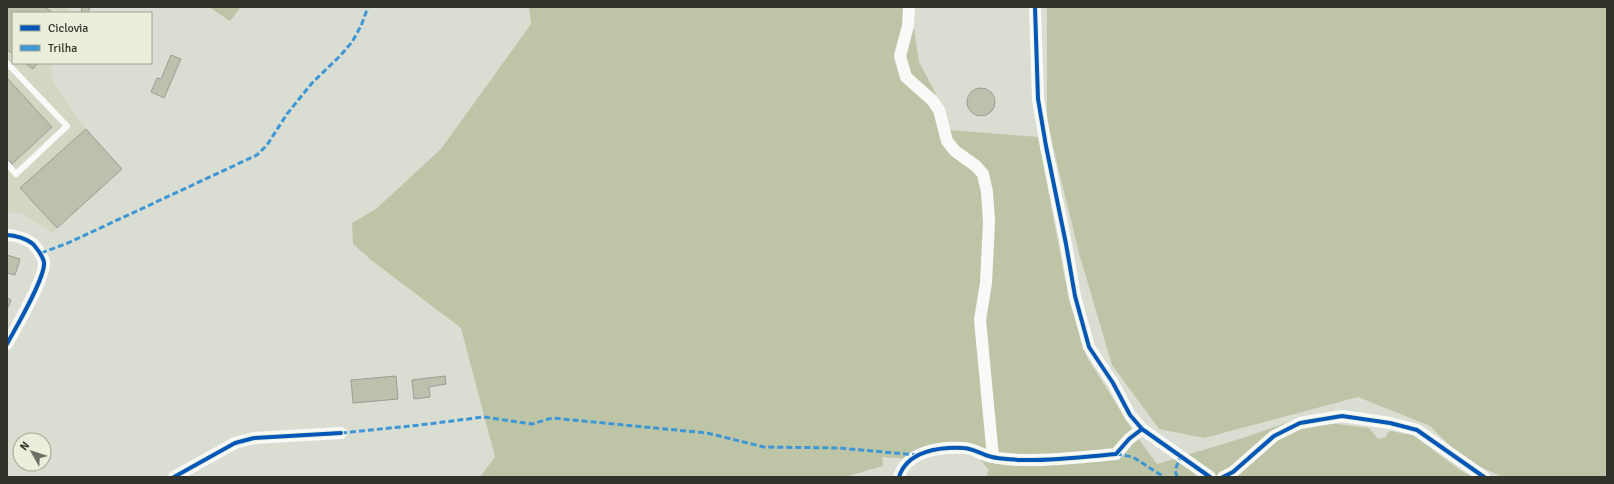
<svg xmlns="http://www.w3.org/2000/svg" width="1614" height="484" viewBox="0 0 1614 484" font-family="Signika,sans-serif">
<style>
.built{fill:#d2d7c3}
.green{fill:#bec5a6}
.building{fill:#bcc0ad;stroke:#9b9d94}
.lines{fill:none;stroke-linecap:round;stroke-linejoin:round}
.lane{stroke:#f9faf8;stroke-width:6}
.street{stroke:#f9faf8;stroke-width:12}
.quiet{stroke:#3d97d7;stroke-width:3;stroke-dasharray:6 3;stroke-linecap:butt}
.cycleway-casing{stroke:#e9efda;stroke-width:6}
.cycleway{stroke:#0057b8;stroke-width:4}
</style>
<rect width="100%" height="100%" fill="#daddd2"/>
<path class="built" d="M7 7H67L69 9 70 13H13V63H53L51 68 54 84 86 129 122 169 53 232 20 213H7Z"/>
<path class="green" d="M209 7H241L230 21Z
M529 7H911L919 62 937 96 950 130 1038 137 1069 300 1087 357 1135 434 1157 464 1246 437 1297 419 1369 428 1378 439 1386 437 1387 434 1390 431 1413 435 1460 470 1473 477H986L989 470 978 457 957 453H938L922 460 882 457 883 466 845 477H480L495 457 461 328 371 260 353 244 352 223 376 209 441 149 531 24Z
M1047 7H1607V477H1503L1480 467 1452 448 1430 426 1358 397 1204 438 1159 429 1112 365 1079 253 1047 122Z"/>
<path class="building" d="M7 7H45L53 13H13V54L7 50Z
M82 7H90L88 13H81Z
M171 55 181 59 164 98 151 92 157 78 161 79Z
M25 63H38L33 69Z
M7 78 52 127 12 164 7 158Z
M967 102a14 14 0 1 1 28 0a14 14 0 1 1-28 0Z
M86 129 122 169 57 228 20 188Z
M7 255 20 259 15 275 7 273Z
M7 298 11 300 7 310Z
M396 376 398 399 353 403 351 380Z
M445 376 446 384 429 387 430 397 414 399 412 380Z"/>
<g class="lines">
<path class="lane" d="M7 63 67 126 16 174 7 164"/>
<path class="street" d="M909 7 908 26 900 56 906 77 932 100 939 110 947 141 955 151 976 166 983 174 987 192 989 222 986 283 980 320 993 457
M1035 7 1038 99 1046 146 1066 244 1075 296 1089 347 1113 383 1130 415 1142 429 1210 477
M7 235C15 235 27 239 33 244 38 250 42 254 44 262 46 277 15 329 7 344
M174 477 235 443 254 438 341 433
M899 477C907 451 939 447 963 448 973 448 982 455 992 457 1000 459 1010 459 1019 460 1051 461 1084 457 1116 454L1129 439 1142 429
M1223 477 1233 472 1274 436 1300 423 1342 416 1390 423 1417 430 1484 477"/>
<path class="quiet" d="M41 253 68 243 257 155 267 145 287 114 312 83 340 56 352 42 361 26 368 7
M341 433 420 425 484 417 532 424 552 418 707 433 764 447 839 448 917 455
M1116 454 1133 457 1164 477
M1177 477 1175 470 1181 456"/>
<defs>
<path id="cycleway" d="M1035 7 1038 99 1046 146 1066 244 1075 296 1089 347 1113 383 1130 415 1142 429 1210 477
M7 235C15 235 27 239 33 244 38 250 42 254 44 262 46 277 15 329 7 344
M174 477 235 443 254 438 341 433
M899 477C907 451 939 447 963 448 973 448 982 455 992 457 1000 459 1010 459 1019 460 1051 461 1084 457 1116 454L1129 439 1142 429
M1223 477 1233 472 1274 436 1300 423 1342 416 1390 423 1417 430 1484 477"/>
</defs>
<use href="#cycleway" class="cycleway-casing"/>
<use href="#cycleway" class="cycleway"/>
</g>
<rect width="1614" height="484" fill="none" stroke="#32342c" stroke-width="16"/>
<rect x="12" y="12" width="140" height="52" fill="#e9efda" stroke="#a0a494"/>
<rect x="20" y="25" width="20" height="6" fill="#0057b8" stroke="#a0a494"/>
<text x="48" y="32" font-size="12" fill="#32342c">Ciclovia</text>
<rect x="20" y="45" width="20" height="6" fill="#3d97d7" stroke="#a0a494"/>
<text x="48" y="52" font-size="12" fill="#32342c">Trilha</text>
<g transform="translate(32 452) rotate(309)"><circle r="19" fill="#e9efda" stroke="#a0a494"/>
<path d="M0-3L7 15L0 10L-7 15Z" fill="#6d6f66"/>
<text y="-6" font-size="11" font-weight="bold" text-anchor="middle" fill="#32342c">N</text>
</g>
</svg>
